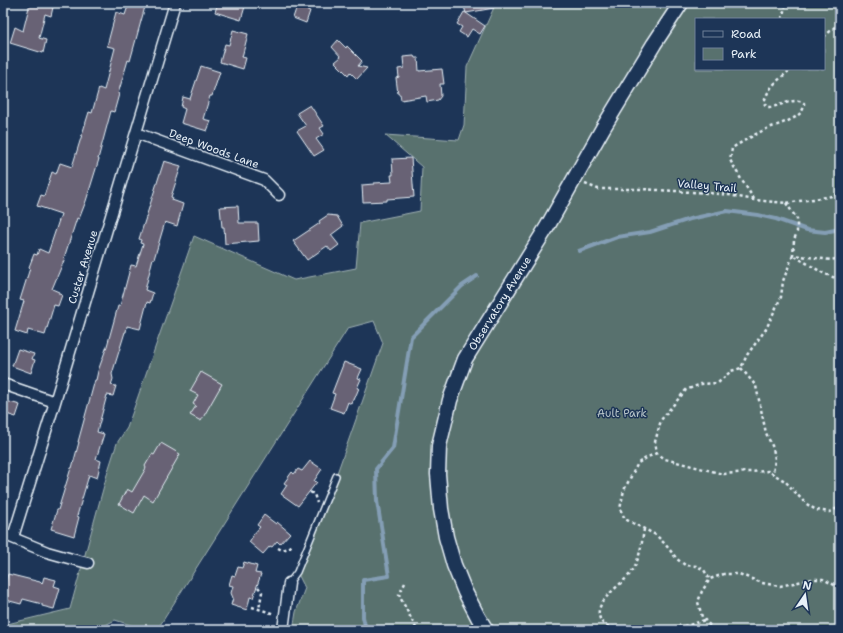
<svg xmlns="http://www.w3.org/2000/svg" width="843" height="633" viewBox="0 0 843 633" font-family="'Shantell Sans',sans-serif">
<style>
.green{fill:#58716e;stroke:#a0b1b3;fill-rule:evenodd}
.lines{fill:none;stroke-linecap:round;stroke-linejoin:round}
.stream{stroke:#849eb5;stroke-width:4}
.building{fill:#676275;stroke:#e8f1f8}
.lane-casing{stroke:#e8f1f8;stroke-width:8}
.street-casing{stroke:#e8f1f8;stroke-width:13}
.secondary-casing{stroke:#e8f1f8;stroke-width:17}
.path{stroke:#e8f1f8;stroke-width:2.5;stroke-dasharray:3 3;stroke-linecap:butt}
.lane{stroke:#1d3557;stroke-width:5}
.street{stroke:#1d3557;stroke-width:10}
.secondary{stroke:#1d3557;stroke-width:14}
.labels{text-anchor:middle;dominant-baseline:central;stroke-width:3;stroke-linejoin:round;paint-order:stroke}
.street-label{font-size:11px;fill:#e8f1f8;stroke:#1d3557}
.park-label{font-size:11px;fill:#b6c4c8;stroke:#1d3557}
</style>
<rect width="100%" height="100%" fill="#1d3557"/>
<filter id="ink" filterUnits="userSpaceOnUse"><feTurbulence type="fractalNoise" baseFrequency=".025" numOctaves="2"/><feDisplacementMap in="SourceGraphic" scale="8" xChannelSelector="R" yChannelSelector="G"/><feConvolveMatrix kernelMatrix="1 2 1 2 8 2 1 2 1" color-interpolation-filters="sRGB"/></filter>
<g filter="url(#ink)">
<path class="green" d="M496 3H840V630H293L296 612 305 588 297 572 336 476 383 343 374 321 348 328 157 630H140V628L115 620 96 630H3V625L70 609 108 471 117 443 127 428 194 236 294 280 356 268 360 223 420 211 422 167 385 135 459 140 464 125 467 67ZM696 19H824V69H696Z"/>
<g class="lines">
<path class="stream" d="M579 251 617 237 650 232 690 219 727 211 758 215 776 219 807 230 825 232 840 229
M366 630 363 617V580L389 576 377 501 376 469 393 448 411 337 462 286 477 276"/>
</g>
<path class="building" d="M30 3H54L51 16 45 14 39 38 46 40 43 53 10 43 15 27 23 31Z
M129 3H146L130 61 128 60 118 94H119L114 112 111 111 98 159H99L86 201 79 219 77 218 64 258H65L52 289 59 292V294L62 295 58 306 54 305 45 335 28 330 27 335 15 331 24 301 20 300 30 268 29 267 34 254 37 255 39 249 48 253 61 214 37 206 41 195 44 196 52 172 56 174 60 163 72 167 89 112 92 113 99 88 104 90 115 48 107 46 116 12 125 15Z
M218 3H246L241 20 215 12Z
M463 3H493L494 8 466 13 485 26 480 34 472 29 467 37 459 32 462 27 457 24 464 12 466 13Z
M297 6 310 11 306 23 293 18Z
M233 30 248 34 242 57 246 58 243 69 220 62 225 44 229 45Z
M338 40 346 48 347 46 362 61 358 66 367 68 357 79 350 72 348 75 335 62 341 57 332 47Z
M414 56 415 58H418L419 71 442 69 444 84H440L441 96 438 100 427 102 426 96 401 100 400 94H398L396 78 399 77 398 69 404 68 403 57Z
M201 66 220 72 212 96H210L203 119 211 121 207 131 181 123 185 109 181 107 183 97 190 99Z
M310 105 324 126 320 128 324 134 316 139 324 150 314 156 297 131 306 126 297 113Z
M411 158 414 197 387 199V201L363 202 362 185 374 184V183L392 182 391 175H393L392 159Z
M164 161 181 166 171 197 173 198 172 200 183 204 177 226 165 222 154 259 153 258 145 290 153 293 150 303 147 302 140 329 127 326 126 332H125L112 374 113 379 111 385 116 386 113 396 107 395 97 432 104 434 96 459 101 461 97 478 89 475 77 516 79 517 74 536 51 529 57 510H58L71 468H72L79 442H78L95 380H96L98 371 107 346 118 306H120L131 265 136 266 143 244 140 243 141 240 139 239Z
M238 206 239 223H258L259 241 225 244 224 227H222L220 207Z
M328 215 337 216 343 226 331 235 339 245 331 251 327 246 307 260 293 241 320 223 319 221Z
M18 349 34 354 32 359 35 360 31 373 12 366Z
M344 362 362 369 358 378 361 379 357 388H359L354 400H352L351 404 348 402 344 413 330 408 335 394 332 393Z
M201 372 222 384 201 421 190 415 196 406 193 404 198 395 190 391Z
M3 400 20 405 16 417 3 413Z
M161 443 180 454 153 501 144 495 134 513 119 504 127 489 132 492 146 468 145 466 152 454 154 455Z
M310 461 322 469 314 481 317 482 298 506 281 494 287 485 284 483 292 472 294 474 298 469 302 471Z
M264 515 276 524 277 522 290 533 280 544 277 541 272 547 270 546 263 554 249 542 253 536H252L260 527 257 525Z
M244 562 257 566 255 573 261 574 253 598 250 597 247 610 231 605 233 598 231 593 233 586 229 585 232 575 235 576 238 567 242 568Z
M8 574 40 582 42 584 44 577 56 580 54 586 60 588 54 609 42 606V604L23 599 21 604 6 600V599L3 598V591Z"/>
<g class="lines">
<defs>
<path id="lane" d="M289 583 297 572 336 476"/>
<path id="street" d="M136 133 264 180 279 195
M3 384 55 402
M3 534 47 552 72 559 88 563
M13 537 55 402 175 3
M283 630 289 583"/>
<g id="secondary">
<path id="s1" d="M486 630 478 617 465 592 454 565 446 537 441 509 438 474 439 446 450 400 465 359 547 227 603 128 654 44 681 3"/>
</g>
</defs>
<use href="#lane" class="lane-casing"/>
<use href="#street" class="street-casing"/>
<use href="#secondary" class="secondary-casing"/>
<path class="path" d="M782 19 786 3
M824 37 840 22
M585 184 598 189H641L709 193 729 195 754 200 786 203 827 197 840 194
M754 199 741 179 730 160 732 148C742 142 752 136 762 131 773 125 798 121 803 109 804 107 804 105 804 103 794 96 779 108 767 107L764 103C768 86 779 80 791 69
M786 203 797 219V232L794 240 793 255 831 260 840 258
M840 280 823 273 793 255 783 281 781 297 766 329 747 355 741 368 731 371 718 383 701 384 686 390 669 410 661 420 655 442 657 453 665 459 723 474 749 472 768 471 785 481 805 503 816 510 829 512 836 509 840 503
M741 368 756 386 766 433 773 448 775 459 773 474
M657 453 648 457 638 463 624 490 620 509 625 519 656 535 665 544 677 559 685 565 697 566 704 570 710 580
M310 492 314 494 317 503
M644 529C642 543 640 557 633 570 625 583 596 599 599 615 601 627 610 627 620 628 641 630 663 631 684 626 691 625 698 622 705 620
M278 548 282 550 289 548 292 545
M405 583 399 595 417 630
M258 587 262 592 259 609
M252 607 275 614
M714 630 702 617 698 602 702 591 710 579 724 574H739L762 583 780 586 812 579H823L840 588"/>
<use href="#lane" class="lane"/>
<use href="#street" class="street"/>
<use href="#secondary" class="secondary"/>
</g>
</g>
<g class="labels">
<g class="street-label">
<text transform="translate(214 149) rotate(20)">Deep Woods Lane</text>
<text transform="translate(707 186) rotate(5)">Valley Trail</text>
<text transform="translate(83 267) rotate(-73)">Custer Avenue</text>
<text stroke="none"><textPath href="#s1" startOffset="350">Observatory Avenue</textPath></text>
</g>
<g class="park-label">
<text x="622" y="413">Ault Park</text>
</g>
</g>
<rect width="843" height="633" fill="none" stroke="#1d3557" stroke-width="16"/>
<rect x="8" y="8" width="827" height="617" fill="none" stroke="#e8f1f8" stroke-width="1.5" filter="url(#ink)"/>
<rect x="695" y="18" width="130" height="52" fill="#1d3557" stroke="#6e8097"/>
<rect x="703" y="31" width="20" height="6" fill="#1d3557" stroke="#6e8097"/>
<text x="731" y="38" font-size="12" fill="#e8f1f8">Road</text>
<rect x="703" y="48" width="20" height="12" fill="#58716e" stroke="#6e8097"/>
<text x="731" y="58" font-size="12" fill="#e8f1f8">Park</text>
<g transform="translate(805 595) rotate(13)" stroke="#1d3557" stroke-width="3" paint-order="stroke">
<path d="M0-3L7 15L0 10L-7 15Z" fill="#e8f1f8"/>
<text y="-6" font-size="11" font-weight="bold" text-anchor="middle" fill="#e8f1f8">N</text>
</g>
</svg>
